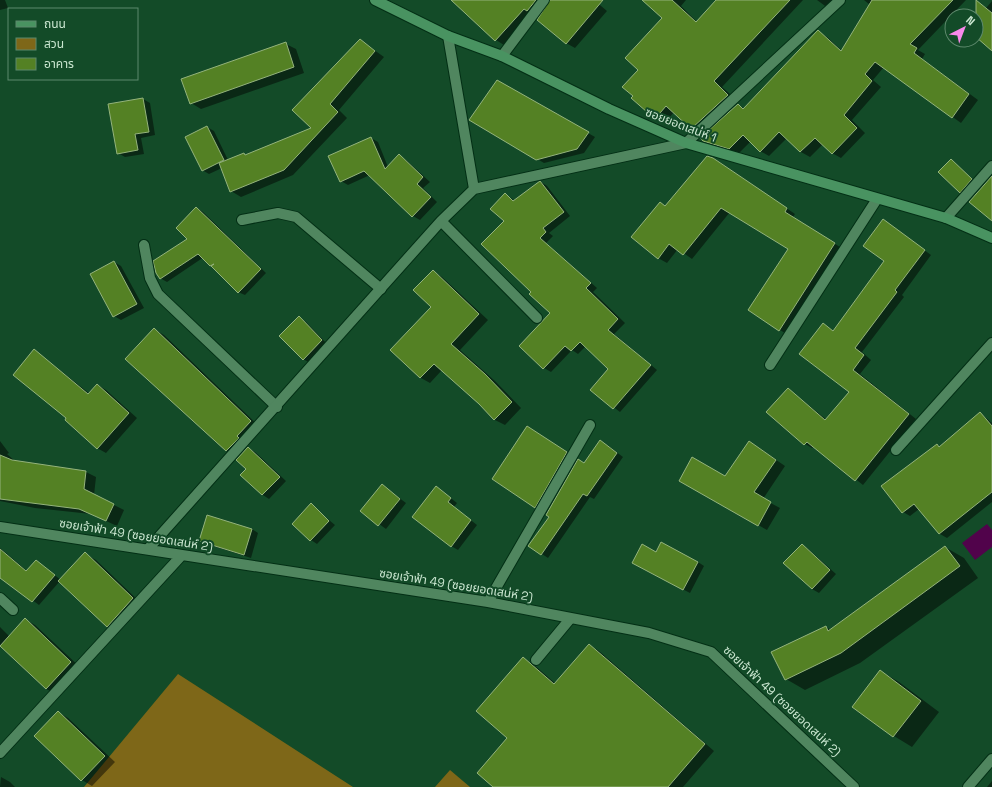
<svg xmlns="http://www.w3.org/2000/svg" width="992" height="787" viewBox="0 0 992 787" font-family="'Space Grotesk','Noto Sans Thai',sans-serif">
<style>
.green{fill:#7e6718}
.water{fill:#51034b}
.shadow{fill:#0007}
.building{fill:#548124;stroke:#94b37c}
.lines{fill:none;stroke-linecap:round;stroke-linejoin:round}
.lane-casing{stroke:#032f15;stroke-width:12}
.street-casing{stroke:#032f15;stroke-width:12}
.secondary-casing{stroke:#032f15;stroke-width:12}
.lane{stroke:#50865f;stroke-width:10}
.street{stroke:#50865f;stroke-width:10}
.secondary{stroke:#499361;stroke-width:10}
.labels{text-anchor:middle;dominant-baseline:central;stroke-width:4;stroke-linejoin:round;paint-order:stroke}
.street-label{font-size:12px;fill:#cbe7d1;stroke:#134b28}
</style>
<rect width="100%" height="100%" fill="#134b28"/>
<path class="green" d="M178 674 353 787H84Z
M450 770 470 787H435Z"/>
<path class="water" d="M987 524 992 530V547L975 560 962 543Z"/>
<path class="shadow" d="M0 0H5L8 8 0 10Z
M464 0H549L537 15 504 45 496 40Z
M551 0H594L607 11 575 48 566 43Z
M643 0H686L681 6 697 22 718 0H803L722 87 737 100 700 134 692 129 674 112 665 123 656 118 639 70 663 18Z
M817 0H845L832 11Z
M864 0H966L918 50 925 54 922 59 978 100 961 123 884 67 873 80 881 87 852 120 865 133 841 158 832 153 823 144 810 157 801 152 787 138 769 156 760 151 751 141 739 153 713 146 704 140 738 105 745 109 818 32 827 37 842 51 870 5Z
M992 1V49L976 36V20Z
M360 40 384 57 339 110 347 118 293 175 241 197 231 191 222 168 209 174 202 170 207 127 214 131 228 160 243 154 246 156 313 128Z
M286 44 296 49 304 73 201 109 191 103Z
M498 82 595 137 584 153 544 163 470 119Z
M143 99 150 103 155 135 141 138 144 154 125 157 118 153Z
M371 138 378 142 388 167 399 156 406 160 430 182 423 188 437 202 420 220 413 216 370 175 348 185 341 181Z
M713 158 795 214 793 217 843 249 788 335 780 330 790 249 730 212 692 259 678 249 667 263 658 258 666 207Z
M951 160 974 181 963 194 960 192Z
M541 182 547 186 570 216 549 233 553 236 546 243 597 288 593 292 625 323 614 334 657 370 620 412 591 390 609 369 586 346 578 354 572 350 551 372 544 368 521 346 552 313 532 292 505 221V194L515 201Z
M197 208 203 212 266 273 245 295 238 292 204 257 167 282 160 278 189 239Z
M890 225 931 255 902 295 904 297 862 352 871 360 860 374 916 419 863 485 814 446 812 448 805 444 788 389 827 420 850 392 823 324 834 331 886 261Z
M114 262 121 266 144 308 121 320 114 316 91 274Z
M433 271 442 277 488 320 460 350 495 381 521 408 505 425 495 420 480 403 442 370 430 383 421 378 392 350 432 307Z
M299 318 306 322 328 345 310 363 303 359Z
M154 329 164 335 260 427 246 442 248 444 237 457 227 451 127 359Z
M34 350 90 394 98 385 106 390 137 418 106 453 97 448 68 418Z
M980 413 992 423V502L947 538 940 534 919 509 910 516 903 512 937 445 940 447Z
M537 433 577 459 546 513 535 507Z
M0 441 9 453 7 454 16 462 86 472 96 477 94 495 124 510 117 526 91 514 35 508 0 501Z
M750 442 785 466 763 499 780 508 767 530 680 481 725 477Z
M607 445 623 457 594 499 590 497 548 558 530 546 584 464Z
M248 448 255 452 286 481 269 499 263 495 242 475 247 469Z
M382 485 406 503 386 529 361 511Z
M443 492 457 503 454 507 477 525 458 550 451 546Z
M311 505 335 525 317 544 311 540Z
M252 529 258 533 251 558 207 544 200 540Z
M802 545 808 549 836 574 819 593 812 589 785 563Z
M945 547 964 558 978 578 860 663 805 690 786 679 826 627 831 630Z
M0 548 27 571 36 561 61 580 85 554 96 560 143 605 118 632 107 626 60 581 39 605 0 576Z
M656 553 698 562 704 566 690 593 640 567Z
M25 619 35 625 81 668 57 694 46 689 0 646V627L9 636Z
M589 645 599 651 714 751 683 787H494L509 738 523 658 533 664 556 684Z
M880 671 899 682 939 712 912 747 894 736 854 706Z
M58 712 68 718 115 762 92 786 82 780Z
M1 777 10 782 15 787H0Z
M992 781V787H987Z"/>
<path class="building" d="M451 0H536L527 11 524 9 495 41Z
M550 0H603L566 44 537 20Z
M642 0H672L696 22 716 0H790L714 81 728 95 691 129 666 106 655 119 631 98 633 96 622 87 638 70 625 58 662 18Z
M872 0H953L910 44 917 48 914 53 969 94 952 118 875 62 865 74 872 81 844 115 857 128 832 154 815 138 800 152 779 132 760 152 743 135 729 149 703 141 700 138 738 104 743 109 818 30 841 51Z
M976 0 992 13V51L976 37Z
M360 39 375 51 330 104 338 112 284 170 230 192 219 163 244 153 245 155 311 128 292 110Z
M286 42 294 67 190 104 181 79Z
M497 80 589 132 577 149 536 160 469 120Z
M143 98 149 132 135 134 138 150 117 154 108 104Z
M207 126 224 160 202 171 185 137Z
M371 137 385 169 399 154 423 177 417 184 431 197 412 217 364 171 340 182 328 156Z
M707 156 713 158 787 208 785 212 835 243 779 331 748 310 788 249 721 208 683 255 669 244 658 259 631 237 660 202 665 206Z
M951 159 972 179 960 193 938 172Z
M992 176V221L969 202Z
M540 181 564 212 543 228 546 232 540 238 591 283 586 288 618 319 608 330 651 365 613 409 590 390 608 369 580 342 571 351 565 346 543 369 519 346 550 313 529 294 531 292 481 244 504 221 490 209 505 193 513 201Z
M196 207 261 269 238 293 211 266 214 264 210 266 198 254 160 279 156 273 153 261 187 239 176 228Z
M883 219 925 250 895 290 897 292 855 348 864 355 853 370 909 414 855 481 807 442 804 445 766 412 788 388 825 420 849 392 799 354 823 323 833 331 884 261 863 246Z
M114 261 137 304 113 317 90 274Z
M433 270 479 314 451 344 485 374 512 402 494 420 479 404 434 364 420 378 390 350 431 307 413 290Z
M299 316 322 340 303 360 279 336Z
M154 328 251 421 237 436 239 438 226 451 125 359Z
M34 349 88 394 97 384 129 413 97 449 65 420 66 418 13 375Z
M980 412 992 426V492L939 534 914 504 902 513 881 486 937 444 939 447Z
M527 426 567 452 535 508 492 479Z
M600 440 617 453 587 496 583 494 541 555 528 546 549 517 546 515 578 459 584 463Z
M749 441 776 460 754 492 771 502 758 526 679 481 692 457 725 476Z
M248 447 280 477 262 495 240 475 246 469 236 460Z
M0 455 12 460 86 471 84 489 114 504 106 521 79 509 0 499Z
M382 484 400 499 378 526 360 511Z
M436 486 451 498 448 502 471 520 451 547 412 517Z
M311 503 329 521 310 541 292 524Z
M207 515 252 529 244 555 199 541Z
M661 542 698 562 683 590 632 563 642 544 656 552Z
M802 544 830 570 812 589 783 563Z
M945 546 960 566 841 653 785 680 771 652 826 626 828 631Z
M0 549 26 571 36 560 55 575 32 602 0 578Z
M85 552 133 598 107 627 58 581Z
M25 618 71 662 46 689 0 646Z
M589 644 705 744 668 787H493L477 773 507 738 476 711 523 657 554 684Z
M880 670 921 701 893 737 852 707Z
M58 711 105 756 81 781 34 736Z"/>
<g class="lines">
<defs>
<path id="lane" d="M242 220 278 213 296 217 381 289
M144 245 150 278 158 294 277 407
M536 660 570 619"/>
<path id="street" d="M448 36 474 189
M502 56 544 0
M946 218 992 166
M441 221 537 318
M770 365 877 199
M896 450 992 343
M0 527 488 602 649 633 711 652 854 787
M148 549 441 221 474 189 686 143 840 0
M0 598 13 610
M488 602 590 425
M0 753 182 555
M968 787 992 759"/>
<path id="secondary" d="M375 0 448 36 502 56 609 109 686 143 946 218 992 238"/>
</defs>
<use href="#lane" class="lane-casing"/>
<use href="#street" class="street-casing"/>
<use href="#secondary" class="secondary-casing"/>
<use href="#lane" class="lane"/>
<use href="#street" class="street"/>
<use href="#secondary" class="secondary"/>
</g>
<g class="labels">
<g class="street-label">
<text transform="translate(681 125) rotate(21)">ซอยยอดเสน่ห์ 1</text>
<text transform="translate(136 535) rotate(9)">ซอยเจ้าฟ้า 49 (ซอยยอดเสน่ห์ 2)</text>
<text transform="translate(456 585) rotate(9)">ซอยเจ้าฟ้า 49 (ซอยยอดเสน่ห์ 2)</text>
<text transform="translate(782 701) rotate(43)">ซอยเจ้าฟ้า 49 (ซอยยอดเสน่ห์ 2)</text>
</g>
</g>
<rect x="8" y="8" width="130" height="72" fill="#134b28" stroke="#5d896c"/>
<rect x="16" y="21" width="20" height="6" fill="#499361" stroke="#5d896c"/>
<text x="44" y="28" font-size="12" fill="#cbe7d1">ถนน</text>
<rect x="16" y="38" width="20" height="12" fill="#7e6718" stroke="#5d896c"/>
<text x="44" y="48" font-size="12" fill="#cbe7d1">สวน</text>
<rect x="16" y="58" width="20" height="12" fill="#548124" stroke="#5d896c"/>
<text x="44" y="68" font-size="12" fill="#cbe7d1">อาคาร</text>
<g transform="translate(964 28) rotate(42)"><circle r="19" fill="#134b28" stroke="#5d896c"/>
<path d="M0-3L7 15L0 10L-7 15Z" fill="#f888ea"/>
<text y="-6" font-size="11" font-weight="bold" text-anchor="middle" fill="#cbe7d1">N</text>
</g>
</svg>
